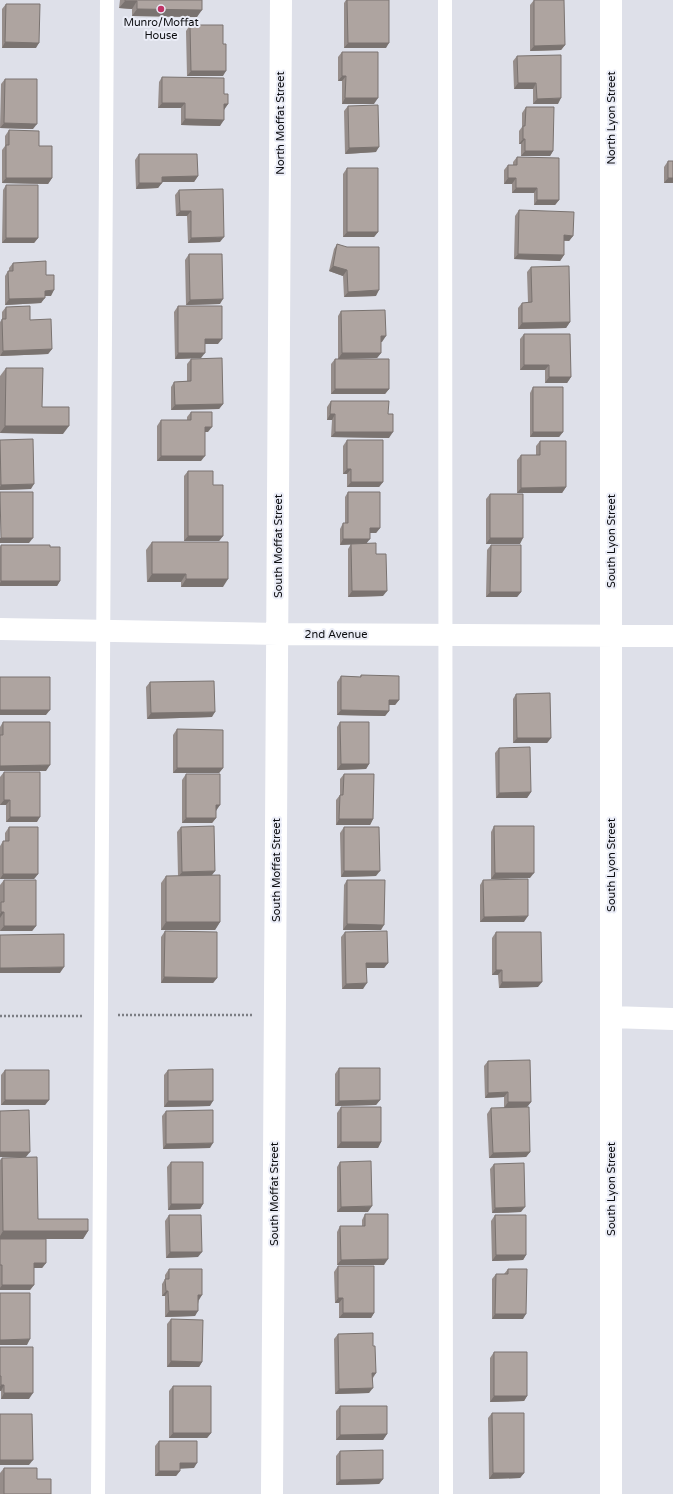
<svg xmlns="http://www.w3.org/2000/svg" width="673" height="1494" viewBox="0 0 673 1494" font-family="'Varela Round',sans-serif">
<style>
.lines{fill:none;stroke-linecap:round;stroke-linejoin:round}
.path{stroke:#7c7e84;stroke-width:2.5;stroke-dasharray:2 2;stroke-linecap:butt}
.lane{stroke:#fff;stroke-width:14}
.street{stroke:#fff;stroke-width:22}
.wall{fill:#968d8a}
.shaded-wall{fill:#7a7370}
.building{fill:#aea4a0;stroke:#7a7370}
.poi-dot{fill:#c03365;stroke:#ebedf7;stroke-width:1.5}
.labels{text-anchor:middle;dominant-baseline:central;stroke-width:4;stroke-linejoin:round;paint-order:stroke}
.poi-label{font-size:11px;fill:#0b0c0f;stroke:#ebedf7}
.street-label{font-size:11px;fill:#0b0c0f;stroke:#ebedf7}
</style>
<rect width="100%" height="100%" fill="#dee0e9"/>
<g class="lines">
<path class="path" d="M118 1015H253
M0 1016H83"/>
<path class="lane" d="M445 0 446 1494
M98 1494 107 0"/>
<path class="street" d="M0 629 278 634 673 636
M611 1017 673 1019
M272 1494 281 0
M611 1494V0"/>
</g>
<path class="wall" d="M120 0H202L197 17 132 16V9L119 8Z
M346 0H389L386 48H344V3Z
M534 0 565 45 561 50 530 51V5Z
M6 4 36 48H2V9Z
M190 25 223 44V76H187L186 31Z
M342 52 374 104H342V81H338V57Z
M517 56 558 104H533V89H514L513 61Z
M162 77 224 94 228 104 224 109 220 126 181 125V108H158L159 82Z
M5 79 33 129 0 128 1 84Z
M348 106 376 152 345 154 344 111Z
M526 107 553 151 550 156H521V144H519V131L522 127V113Z
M9 130 39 146 52 178 48 184 2 183V150L5 146V136Z
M139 154 198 176 194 182H162L158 188 136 189 135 160Z
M517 157 559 200 555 205H534V193H512V184H504V170L508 165H513V162Z
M668 161 673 183H664V167Z
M347 168 378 232 374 237H343V174Z
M6 185 38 238 34 243H2L3 190Z
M179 190 220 242 188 243 187 216H176L175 195Z
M519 210 573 236 569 241H564V255L560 261 514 259 515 216Z
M337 244 376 296 344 297 343 276 329 271 334 249Z
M189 254 220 304 186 305 185 260Z
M13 263 46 275 51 296H45L41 303 5 305V276L8 271H9V268Z
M531 267 570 322 566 328 518 329V308L522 303H528L527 272Z
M178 306 218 344H205L201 358 175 359 174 312Z
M6 307 30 320 52 349 48 354 0 356V322L2 319V312Z
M341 311 382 342H381V353L377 358 338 359V316Z
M524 334 571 377 567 383H545V370H520V339Z
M191 359 223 404 219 409 171 410V387L174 382 187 381V364Z
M335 359 389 389 385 394H331V364Z
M6 368 42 407 63 434 0 433V376Z
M533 387 563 432 559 437H530V393Z
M331 401 388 414 389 438 331 437 332 420H327V407Z
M191 412 208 432H205L201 461H157V426L161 420H187V417Z
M0 440 31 489 0 490Z
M347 440 383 482 379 487H347V474H343V446Z
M540 441 566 487 562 493H517V460L521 455H536V446Z
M188 471 213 485 223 536 219 541H184V476Z
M348 492 380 528 376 533H370L366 544 376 554 383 596 348 597V549L351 544 340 545V529L343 523H345V497Z
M490 494 520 544H486V499Z
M152 542 223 587H181V582H147L146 550Z
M1 545 50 547 60 581 57 586H0V547Z
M491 545 521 592 517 597H486L487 550Z
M361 675 399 700 395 705H389V711L385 716 337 715V682L341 676 360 677Z
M150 682 212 717 147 719 146 687Z
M516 694 551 738 547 743H513V699Z
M3 722 46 771H0V727Z
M340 722 369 764 366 769 337 770V727Z
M177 729 223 768 219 773H173V735Z
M499 748 531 792 527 798H496L495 753Z
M4 772 37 822H6V805H0V777Z
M186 774 216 811V818L212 823H182V780Z
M344 774 373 819 370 825H336V800L340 795V779Z
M494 826 530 878 491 879V832Z
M9 827 38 874 34 879H0V846L3 841H5V833Z
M181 827 215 871 212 875 220 922 215 930H161V883L166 876H178L177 832Z
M344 827 376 876 341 877 340 833Z
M4 880 36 926 32 931H0V885Z
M347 880 381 930H343L344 885Z
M483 880 524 922H480V885Z
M165 931 217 978 213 983H161V937Z
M345 932 388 963 384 968H367L363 989H342L341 937Z
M496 932 538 987 499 988 498 975H492V938Z
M488 1061 531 1102 527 1107 504 1108V1097L485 1098 484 1066Z
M339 1068 380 1100 376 1105 335 1106V1074Z
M5 1070 49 1100 45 1105H1V1075Z
M168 1070 210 1106 164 1107V1075Z
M341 1107 381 1142 378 1148H337V1113Z
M491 1108 530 1152 526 1157 489 1158 487 1114Z
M166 1111 210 1148 163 1149 162 1116Z
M2 1158 38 1219 88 1231 83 1239H46V1263L42 1268H34V1285L30 1290H0V1160Z
M171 1162 203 1204 200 1209 168 1210 167 1167Z
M340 1162 368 1212H337V1167Z
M494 1164 521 1212 492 1213 490 1169Z
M365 1214 384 1265H337V1232L340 1226H362V1220Z
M169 1215 198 1257 166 1258 165 1221Z
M495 1215 526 1255 523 1260 492 1261 491 1221Z
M338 1266 374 1313 371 1318H339V1303H335L334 1272Z
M169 1269 199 1300 195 1316 165 1317V1296H162V1284L165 1279V1275Z
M508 1269 523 1319H492V1279L496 1274H504Z
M171 1319 202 1362 199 1367H167V1324Z
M338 1334 373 1346 376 1373 373 1378 369 1393 335 1394 334 1339Z
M0 1347 29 1399H1V1391H0Z
M494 1352 527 1396 524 1401 490 1402V1358Z
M173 1386 211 1433 207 1438H169V1391Z
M340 1406 387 1434 383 1440H336V1411Z
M492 1413 524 1473 520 1478 489 1479 488 1418Z
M159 1441 194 1468H180V1471L176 1476H155V1446Z
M340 1451 383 1479 379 1484 336 1485V1456Z
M4 1468 37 1479 51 1494H0V1473Z"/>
<path class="shaded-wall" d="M125 1H137L132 9 119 8Z
M137 9 202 10 197 17 132 16Z
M5 42 39 43 36 48H2Z
M348 43H389L386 48H344Z
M565 45 561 50 530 51 534 46Z
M191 71H226L223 76H187Z
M342 76H346L342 81H338Z
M518 83H536L533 89H514Z
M345 98H378L374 104H342Z
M561 98 558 104H533L537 99Z
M162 103H185L181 108H158Z
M224 104H228L224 110Z
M185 119 224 120 220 126 181 125Z
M4 123 37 124 33 129 0 128Z
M523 139H525L521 144H519Z
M379 147 376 152 345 154 349 148Z
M525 151H553L550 156H521Z
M198 176 194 182H158L162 177Z
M6 178H52L48 184 2 183Z
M508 178H516L512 184H504Z
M668 178H673V183H664Z
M139 183H162L158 188 136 189Z
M516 188H537L534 193H512Z
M537 200H559L555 205H534Z
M180 211H191L187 216H176Z
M347 232H378L374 237H343Z
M564 235 573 236 569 241 561 240Z
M224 237 220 242 188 243 191 238Z
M6 238H38L34 243H2Z
M518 254 564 255 560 261 514 259Z
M333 266 347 270 343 276 329 271Z
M54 290 51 296H41L45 291Z
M379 290 376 296 344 297 348 292Z
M45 298 41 303 5 305 9 299Z
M223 299 220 304 186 305 190 300Z
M570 322 566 328 518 329 522 323Z
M381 336H386L382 342H377Z
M205 339H222L218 344H201Z
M52 349 48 354 0 356 3 351Z
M178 353H205L201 358 175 359Z
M342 353H381L377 358 338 359Z
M524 365H549L545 370H520Z
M549 377H571L567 383H545Z
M335 389H389L385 394H331Z
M223 404 219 409 171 410 175 405Z
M330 414H335L332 420H327Z
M5 426H69L63 434 0 433Z
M205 427H212L208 432H201Z
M335 432H393L389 438 331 437Z
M533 432H563L559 437H530Z
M161 456H205L201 461H157Z
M347 469H351L347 474H343Z
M351 482H383L379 487H347Z
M34 484 31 489 0 490V487L1 485Z
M566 487 562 493H517L521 488Z
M370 528H380L376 533H366Z
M188 536H223L219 541H184Z
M0 538H33L29 543H0Z
M490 538H523L520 544H486Z
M343 539H370L366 544 340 545Z
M152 574H186L181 582H147Z
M186 579H228L223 587H181Z
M1 581H60L57 586H0V583Z
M352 591H387L383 596 348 597Z
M490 592H521L517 597H486Z
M389 700H399L395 705H385Z
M0 710H50L46 715H0Z
M341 710 389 711 385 716 337 715Z
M215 712 212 717 147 719 151 713Z
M517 738H551L547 743H513Z
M341 764H369L366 769 337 770Z
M50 765 46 771H0V766Z
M177 768H223L219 773H173Z
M531 792 527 798H496L499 793Z
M4 800H10L6 805H0Z
M216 805H220L216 811Z
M10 817H40L37 822H6Z
M186 818H216L212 823H182Z
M339 819H373L370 825H336Z
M215 871 211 876 178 877 182 872Z
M344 871H380L376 876 341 877Z
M495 873H534L530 878 491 879Z
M3 874H38L34 879H0Z
M1 912H4L0 918V914Z
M528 916 524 922H480L484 917Z
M166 922H220L215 930H161Z
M347 924 384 925 381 930H343Z
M4 926H36L32 931H0Z
M366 963H388L384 968H363Z
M64 967 60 973H0V968Z
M496 970H502L498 975H492Z
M164 977 217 978 213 983H161Z
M502 982H542L538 987 499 988Z
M367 983 363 989H342L346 984Z
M508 1092 504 1097 485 1098 488 1093Z
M5 1100H49L45 1105H1Z
M380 1100 376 1105 335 1106 339 1101Z
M168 1101H213L210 1106 164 1107Z
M508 1102H531L527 1107 504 1108Z
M341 1142H381L378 1148H337Z
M213 1143 210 1148 163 1149 166 1144Z
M0 1152H30L26 1157H0Z
M530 1152 526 1157 489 1158 493 1153Z
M171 1204H203L200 1209 168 1210Z
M372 1206 368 1212H337L341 1207Z
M525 1207 521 1212 492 1213 495 1208Z
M3 1231H88L83 1239H0V1236Z
M170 1252H202L198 1257 166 1258Z
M496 1255H526L523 1260 492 1261Z
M388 1259 384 1265H337L341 1260Z
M34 1263H46L42 1268H30Z
M2 1285H34L30 1290H0V1288Z
M166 1291H168L165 1296H162Z
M198 1295H202L199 1300H194Z
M338 1298H343L339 1303H335Z
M169 1311H198L195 1316 165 1317Z
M343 1313H374L371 1318H339Z
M495 1314H526L523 1319H492Z
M30 1339 27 1345H0V1340Z
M171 1361 202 1362 199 1367H167Z
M372 1373H376L372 1378Z
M1 1385H4L1 1391H0V1386Z
M373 1388 369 1393 335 1394 339 1389Z
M4 1393H33L29 1399H1Z
M494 1396H527L524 1401 490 1402Z
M173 1433H211L207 1438H169Z
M387 1434 383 1440H336L340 1435Z
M0 1460H33L29 1465H0Z
M180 1463H197L194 1468 176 1469Z
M159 1471H180L176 1476H155Z
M493 1473H524L520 1478 489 1479Z
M383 1479 379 1484 336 1485 340 1480Z"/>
<path class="building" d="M125 0H202V10L137 9V1H125Z
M347 0H389V43H348Z
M534 0H564L565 45 534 46Z
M6 4H40L39 43 5 42Z
M190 25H223V44H226V71H191Z
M342 52H378V98H345L346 76H342Z
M561 55V98L537 99 536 83H518L517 56Z
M162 77 224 78V94H228V104H224V120L185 119V103H162Z
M5 79H37V124L4 123Z
M378 105 379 147 349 148 348 106Z
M526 107H554L553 151H525V139H523V126H525Z
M9 130 39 131V146H52V178H6V145H9Z
M139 154H197L198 176 162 177V183H139Z
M517 157 559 158V200H537V188H516V178H508V165H517Z
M668 161H673V178H668Z
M347 168H378V232H347Z
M6 185H38V238H6Z
M223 189 224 237 191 238V211H180L179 190Z
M519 210 574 212 573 236 564 235V255L518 254Z
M337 244 347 247H379V290L348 292 347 270 333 266Z
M189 254H222L223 299 190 300Z
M46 261V275H54V290L45 291V298L9 299 8 271H13V263Z
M569 266 570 322 522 323V303L532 302 531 267Z
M30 306V320L51 319 52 349 3 351 2 319H6V307Z
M178 306H222V339H205V353H178Z
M385 310 386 336H381V353H342L341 311Z
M524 334H570L571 377H549V365H524Z
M222 358 223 404 175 405 174 382 191 381V359Z
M335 359H389V389H335Z
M6 368H43L42 407H69V426H5Z
M533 387H563V432H533Z
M331 401H389L388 414H393V432H335V414H330Z
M191 412H212V427H205V456H161V420H191Z
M33 439 34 484 1 485 0 440Z
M347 440H383V482H351V469H347Z
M540 441H566V487L521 488V455H540Z
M188 471H213V485H223V536H188Z
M0 492H33V538H1Z
M348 492H380V528H370V539H343V523H348Z
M490 494H523V538H490Z
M152 542H228V579H186V574H152Z
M376 543V554H386L387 591H352L351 544Z
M1 545H50V547H60V581H1Z
M491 545H521V592H490Z
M361 675 399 676V700H389V711L341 710V676L361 677Z
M0 677H50V710H0Z
M214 681 215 712 151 713 150 682Z
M550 693 551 738H517L516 694Z
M3 722H50V765L0 766V735H3Z
M340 722H369V764H341Z
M177 729 223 730V768H177Z
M530 747 531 792 499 793V748Z
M4 772H40V817H10V800H4Z
M186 774H220V805H216V818H186Z
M344 774H374L373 819H339L340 795H343Z
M214 826 215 871 182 872 181 827Z
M494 826H534V873H495Z
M9 827H38V874H3V841H9Z
M344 827H379L380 871H344Z
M220 875V922H166V876Z
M528 879V916L484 917 483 880Z
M4 880H36V926H4V912H1V902H4Z
M347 880H385L384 925 347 924Z
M165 931 217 932V978L164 977Z
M387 931 388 963H366L367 983 346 984 345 932Z
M496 932H541L542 982H502V970H496Z
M64 934V967L0 968V935Z
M530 1060 531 1102H508V1092L488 1093V1061Z
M339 1068H380V1100L339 1101Z
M213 1069V1101H168V1070Z
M5 1070H49V1100H5Z
M341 1107H381V1142H341Z
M529 1107 530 1152 493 1153 491 1108Z
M29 1110 30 1152H0V1111Z
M213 1110V1143L166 1144V1111Z
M37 1157 38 1219H88V1231H3L2 1158Z
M371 1161 372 1206 341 1207 340 1162Z
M171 1162H203V1204H171Z
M524 1163 525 1207 495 1208 494 1164Z
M365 1214H388V1259L341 1260 340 1226H365Z
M169 1215H201L202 1252H170Z
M495 1215H526V1255H496Z
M0 1239H46V1263H34V1285H2V1265H0Z
M338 1266H374V1313H343V1298H338Z
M169 1269H202V1295H198V1311H169L168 1291H166L165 1279H169Z
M508 1269H527L526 1314H495L496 1274H508Z
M0 1293H30V1339L0 1340Z
M171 1319 203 1320 202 1362 171 1361Z
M373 1333V1346H375L376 1373H372L373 1388 339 1389 338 1334Z
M0 1347H33V1393H4V1385H1V1376H0Z
M494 1352H527V1396H494Z
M173 1386H211V1433H173Z
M340 1406H387V1434L340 1435Z
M492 1413H524V1473H493Z
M0 1414H32L33 1460H0Z
M159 1441H197V1463H180V1471H159Z
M383 1450V1479L340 1480V1451Z
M4 1468H37V1479H51V1494H4Z"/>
<circle class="poi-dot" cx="161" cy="9" r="4"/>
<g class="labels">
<g class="poi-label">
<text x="161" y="22">Munro/Moffat<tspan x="161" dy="13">House</tspan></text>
</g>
<g class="street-label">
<text transform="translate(611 118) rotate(-90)">North Lyon Street</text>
<text transform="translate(280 123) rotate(-90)">North Moffat Street</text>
<text transform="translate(611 541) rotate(-90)">South Lyon Street</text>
<text transform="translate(278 546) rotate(-90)">South Moffat Street</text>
<text x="336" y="634">2nd Avenue</text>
<text transform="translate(611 865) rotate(-90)">South Lyon Street</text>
<text transform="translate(276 870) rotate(-90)">South Moffat Street</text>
<text transform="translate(611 1189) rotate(-90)">South Lyon Street</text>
<text transform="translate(274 1194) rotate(-90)">South Moffat Street</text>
</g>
</g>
</svg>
